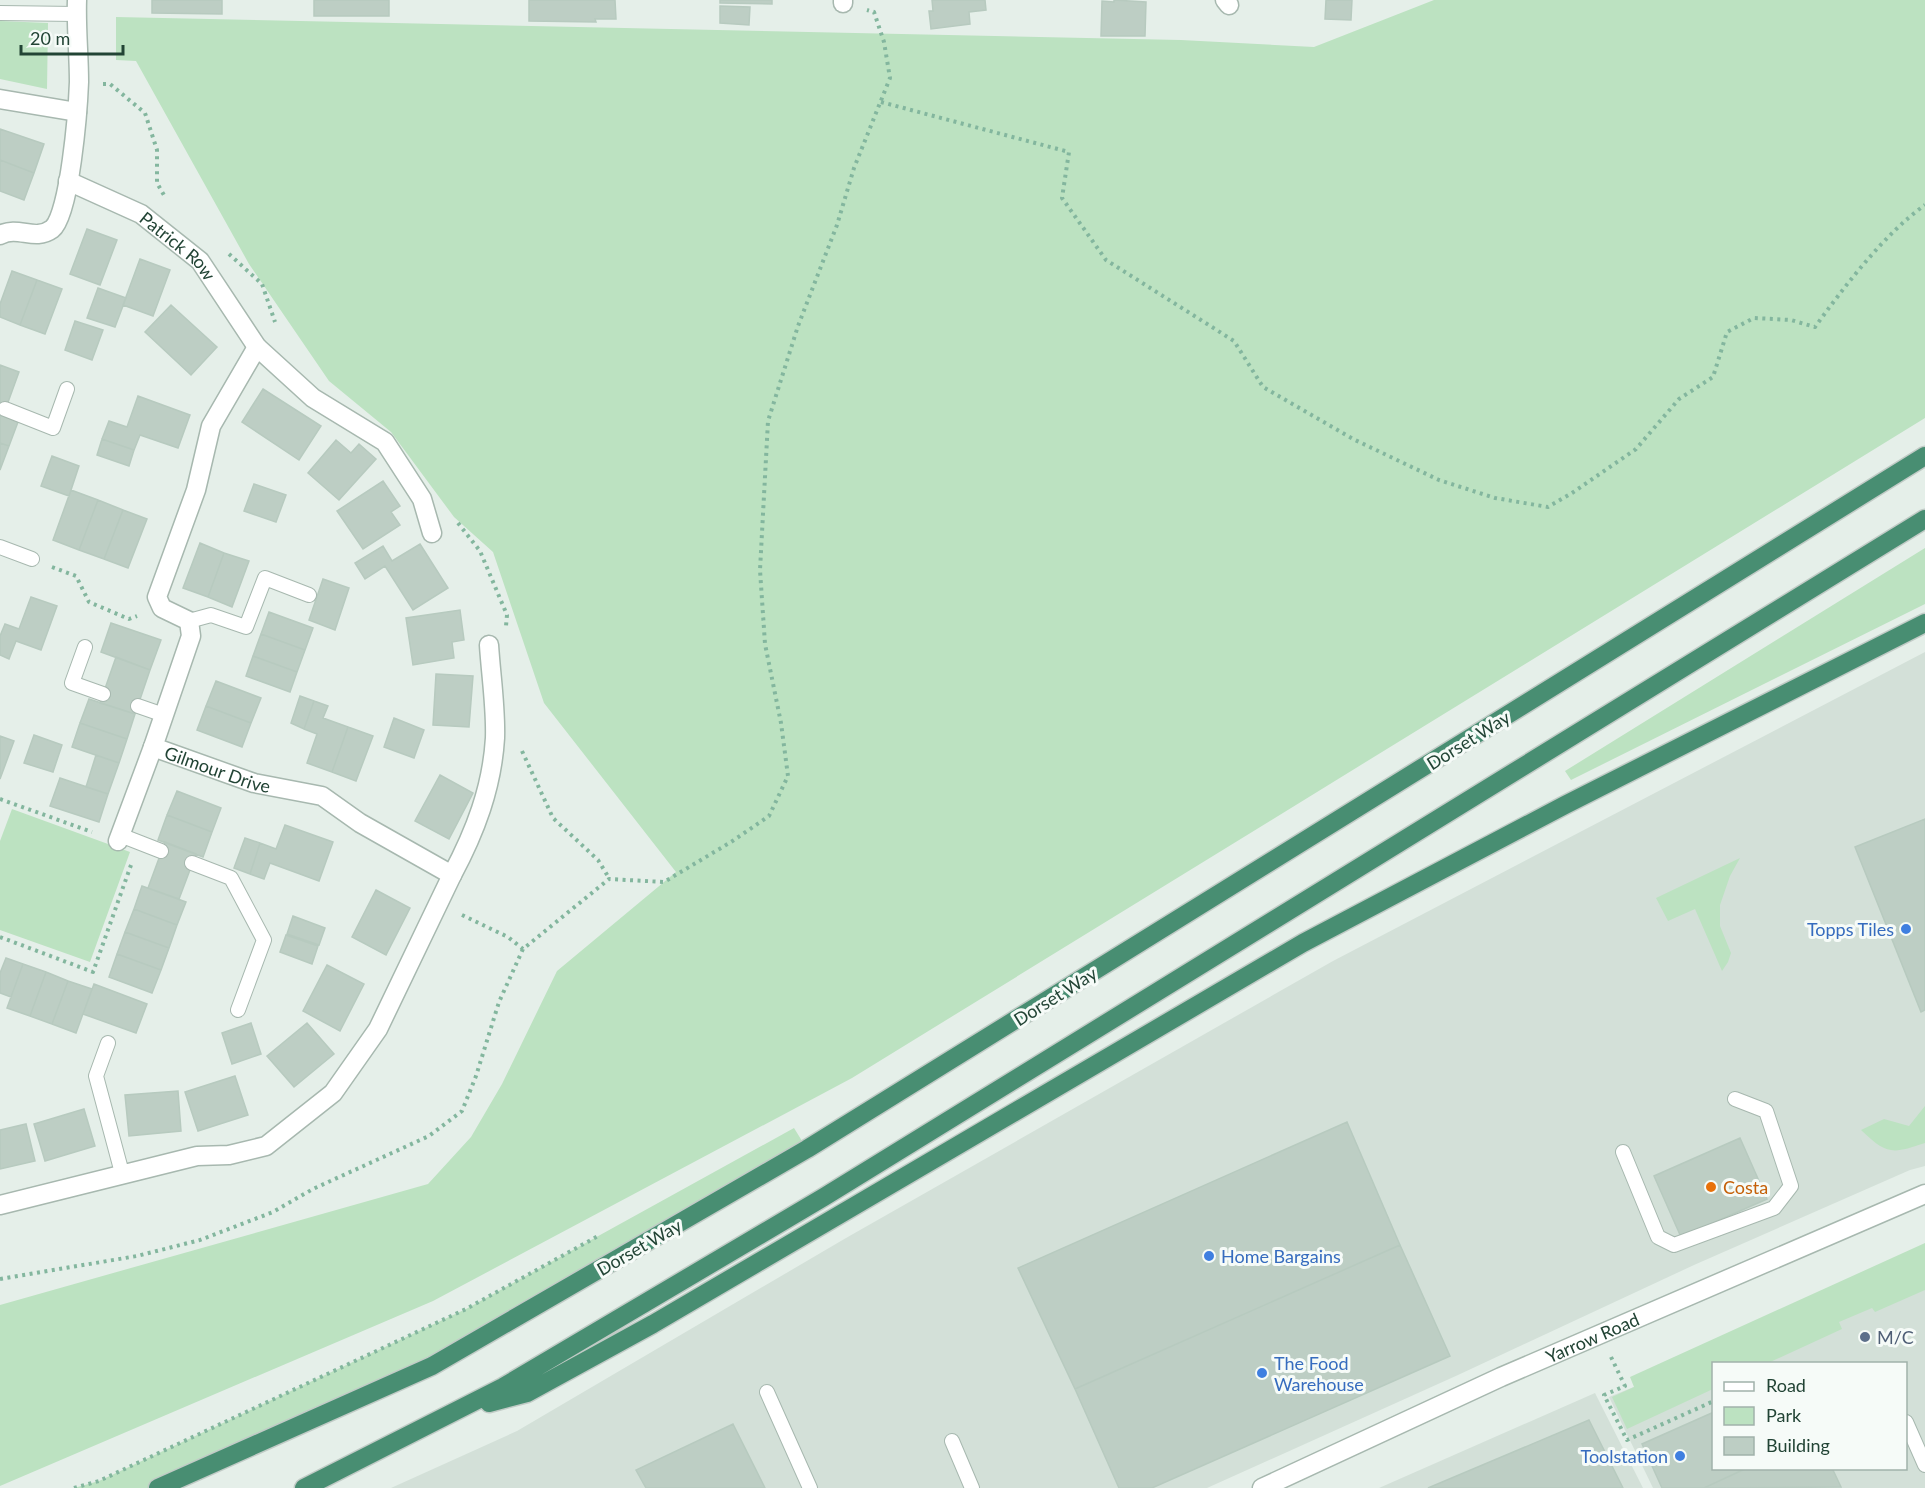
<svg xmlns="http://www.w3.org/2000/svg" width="1925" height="1488" viewBox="0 0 1925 1488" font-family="Lato,sans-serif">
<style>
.built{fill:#d3e0d8;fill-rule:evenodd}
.green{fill:#bce2c1}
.building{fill:#bdcec4;stroke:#b7cabf;stroke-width:1.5}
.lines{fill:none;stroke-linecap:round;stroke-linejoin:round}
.service-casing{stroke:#a7b8af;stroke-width:16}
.minor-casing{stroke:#a7b8af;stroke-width:21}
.tertiary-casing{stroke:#a7b8af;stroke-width:21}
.trunk-casing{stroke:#c1cbc6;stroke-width:21}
.path{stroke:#83b69e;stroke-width:4;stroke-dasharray:3 4.5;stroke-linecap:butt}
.service{stroke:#fff;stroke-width:14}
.minor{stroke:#fff;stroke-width:18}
.tertiary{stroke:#fff;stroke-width:18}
.trunk{stroke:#488e72;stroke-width:18}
.shop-dot{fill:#3f7fe0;stroke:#f6fbf8;stroke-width:2}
.food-dot{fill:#e8710a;stroke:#f6fbf8;stroke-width:2}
.service-dot{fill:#5c6f8a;stroke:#f6fbf8;stroke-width:2}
.labels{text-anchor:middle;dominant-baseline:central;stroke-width:6;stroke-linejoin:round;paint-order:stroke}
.street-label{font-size:18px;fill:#224435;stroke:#f6fbf8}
.shop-label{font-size:18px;fill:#366cbe;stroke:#f6fbf8;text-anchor:end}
.food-label{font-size:18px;fill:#c56008;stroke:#f6fbf8;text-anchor:start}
.service-label{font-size:18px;fill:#4e5e75;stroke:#f6fbf8;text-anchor:start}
</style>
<rect width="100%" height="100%" fill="#e5efe9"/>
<path class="built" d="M1925 652V1166L1910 1170 1694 1265 1458 1375 1207 1488H391L517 1431 846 1238 1333 961Z
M1925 1269V1488H1653L1609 1397ZM1714 1364H1906V1468H1714Z
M1595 1393 1643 1488H1379Z"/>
<path class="green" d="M1434 0H1925V418L852 1078 433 1301 0 1486V1305L428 1184 471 1137 502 1084 557 971 676 872 544 703 493 552 454 517 391 432 329 381 249 264 136 61 116 60V17L1181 40 1314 47Z
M0 21 48 23 47 89 0 79Z
M1925 548V604L1571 780 1565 771Z
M12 809 130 852 90 962 0 930V841Z
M1740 858 1730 876 1720 905V926L1731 953 1728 962 1722 971 1695 909 1668 921 1656 898Z
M1925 1106V1143C1892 1154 1887 1155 1861 1130L1884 1119 1909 1126Z
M794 1128 807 1149 432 1366 158 1488H74L99 1481 466 1309Z
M1925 1243V1290L1875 1312 1872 1308 1839 1322 1842 1329 1768 1363 1714 1364 1713 1389 1627 1429 1612 1397 1634 1387 1630 1377Z"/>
<path class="building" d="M152 0H222V14L152 13Z
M314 0H389V16H314Z
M529 0H615L616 19H595L596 22 529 21Z
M720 0H772V4L720 3Z
M932 0H985L986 10 969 12 970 24 931 29 929 11H933Z
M1114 0 1146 2 1145 36H1101L1102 1 1114 2Z
M1326 0H1352L1351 20 1325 19Z
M720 6 750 7 749 25 720 23Z
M0 129 44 144 34 173 0 160Z
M0 160 34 173 24 200 0 191Z
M87 229 117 240 100 285 70 274Z
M140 259 170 270 153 316 123 305Z
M12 271 37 280 20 325 0 317V304Z
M37 280 62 289 45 334 20 325Z
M98 288 126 298 115 327 87 318Z
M171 305 217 347 191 375 145 332Z
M75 321 103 330 92 360 65 350Z
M0 365 19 372 3 416 0 415Z
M263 389 321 426 299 460 242 422Z
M138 396 190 415 178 448 140 435 134 450 102 439 109 421 127 427Z
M0 415 18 422 9 446 0 443Z
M102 439 134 450 129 466 97 455Z
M336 440 351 453 359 444 376 459 339 500 308 473Z
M0 443 9 446 0 470Z
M52 456 79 466 69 496 41 486Z
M383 481 400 506 391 512 400 525 363 549 337 511Z
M254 484 286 495 276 522 244 511Z
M71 490 98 500 79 550 53 540Z
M98 500 123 510 104 559 79 550Z
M123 510 147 519 128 568 104 559Z
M200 543 224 553 208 597 183 588Z
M420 544 448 588 413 610 385 566 365 579 355 563 383 546 392 561Z
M224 553 249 561 232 607 208 597Z
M323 579 349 588 335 630 309 620Z
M31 597 57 606 41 650 16 641 9 659 0 655V636L5 624 19 629Z
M460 610 464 640 452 642 454 658 413 665 406 618Z
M269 612 313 628 305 650 261 634Z
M111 623 161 640 150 670 101 652Z
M261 634 305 650 297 672 253 656Z
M253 656 297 672 290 692 246 676Z
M116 657 150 670 135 714 100 703Z
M436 674 473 676 469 727 433 725Z
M216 681 261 698 251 723 206 706Z
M300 696 314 701 304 729 291 723Z
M89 699 135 714 127 739 80 723Z
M314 701 328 706 323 718 348 727 332 772 307 763 317 734 304 729Z
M206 706 251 723 242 747 197 730Z
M394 718 424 730 414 758 384 747Z
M80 723 127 739 119 763 72 747Z
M348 727 373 736 356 781 332 772Z
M34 735 62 745 53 772 24 763Z
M0 736 14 741 0 779Z
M96 755 119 763 108 794 86 787Z
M440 775 473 793 449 839 415 821Z
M60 778 108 794 99 822 50 806Z
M177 791 221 808 212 832 167 815Z
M167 815 212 832 203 857 158 840Z
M1925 819V1010L1921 1012 1855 847Z
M285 825 333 842 319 881 270 863 264 879 250 874 260 843 276 849Z
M245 838 260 843 250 874 234 868Z
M165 842 196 854 179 899 148 888Z
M142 886 186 902 177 925 134 909Z
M376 890 410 908 386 955 352 937Z
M134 909 177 925 169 948 125 932Z
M293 916 325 928 319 945 287 934Z
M125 932 169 948 161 970 117 954Z
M286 935 318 946 312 964 280 952Z
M117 954 161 970 152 993 109 977Z
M6 958 23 964 11 997 0 993V973Z
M23 964 46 972 30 1016 7 1008Z
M327 965 364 984 340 1031 303 1011Z
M46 972 68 981 52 1024 30 1016Z
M68 981 92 989 76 1033 52 1024Z
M94 984 147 1004 136 1033 83 1014Z
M251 1023 261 1054 232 1064 222 1033Z
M307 1023 334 1054 294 1087 267 1056Z
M235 1076 248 1115 198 1131 185 1092Z
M178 1091 181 1131 129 1136 125 1095Z
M84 1109 95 1146 45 1161 34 1124Z
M1347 1122 1400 1245 1075 1389 1018 1268Z
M26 1124 35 1161 0 1169V1130Z
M1740 1138 1767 1199 1681 1237 1654 1176Z
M1400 1245 1450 1356 1152 1488H1119L1075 1389Z
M1714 1412V1468H1747L1704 1488H1662L1642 1444Z
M1589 1420 1623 1488H1428Z
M733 1424 765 1488H646L636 1470Z
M1747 1468H1832L1841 1487 1704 1488Z"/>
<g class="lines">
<defs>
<path id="service" d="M0 13 76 14
M5 409 53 428 67 389
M0 547 32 559
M189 621 211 615 246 627 265 578 309 595
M85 647 72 683 103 694
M138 706 164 715
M120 835 161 851
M192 863 231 878 264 940 238 1010
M108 1043 96 1076 122 1173
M1623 1152 1658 1237 1674 1245 1774 1208 1791 1186 1766 1111 1735 1099
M767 1392 810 1488
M1906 1422 1925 1465
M952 1441 972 1488"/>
<g id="minor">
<path d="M843 0V3"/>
<path d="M1225 0 1229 5"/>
<path d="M0 99 77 112"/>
<path id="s1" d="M68 181 141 214 200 261 257 347 313 398 385 442 422 499 432 533"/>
<path d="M0 235C19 225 34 242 52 229 70 215 78 108 79 82 79 55 76 27 77 0"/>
<path id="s2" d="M257 347 211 426 196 490 157 597 162 608 189 621 191 636 153 747 254 783 322 796 360 823 452 875C475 832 492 788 495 738 496 708 491 676 489 645"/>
<path d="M118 841 153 747"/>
<path d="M0 1205 197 1156 229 1155 266 1146 333 1093 378 1029 452 875"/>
</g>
<g id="tertiary">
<path id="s3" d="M1262 1488 1501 1377 1925 1194"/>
</g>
<path id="trunk" d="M489 1403 527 1393 653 1324 1303 943 1565 805 1925 623
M158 1488 432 1366 807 1149 1925 456
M304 1488 503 1387 824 1197 1925 519"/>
</defs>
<use href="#service" class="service-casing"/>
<use href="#minor" class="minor-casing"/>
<use href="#tertiary" class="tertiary-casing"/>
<use href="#trunk" class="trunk-casing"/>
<path class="path" d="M103 84H110L145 113 157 150V183L165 197
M881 102 1069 152 1062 198 1106 260 1234 341 1263 387 1353 439 1439 480 1495 498 1548 507 1572 493 1636 449 1679 399 1713 377 1727 332 1754 318 1791 320 1815 327C1844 287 1885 233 1925 205
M229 254 262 284 275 322
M458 523 480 551 507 615 506 626
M52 567 76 576 89 602 129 619 137 616
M522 751 553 818 598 860 609 878
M0 799 92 832
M462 915 508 937 523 949
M0 937 93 972 131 865
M0 1279 137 1256 200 1240 273 1212 313 1189 429 1136 462 1111 476 1076 499 1002 523 949 609 879 664 882 731 842 769 816 788 776 781 723 765 644 760 570 768 421 798 326 837 225 854 168 890 78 884 42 874 12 867 10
M1611 1357 1625 1386 1604 1395 1627 1440 1714 1401
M74 1488 99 1481 466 1309 600 1235"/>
<use href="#service" class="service"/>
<use href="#minor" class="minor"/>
<use href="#tertiary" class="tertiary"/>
<use href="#trunk" class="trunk"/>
</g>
<g class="shop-dot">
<circle cx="1906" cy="929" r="6"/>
<circle cx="1209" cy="1256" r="6"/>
<circle cx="1262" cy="1373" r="6"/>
<circle cx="1680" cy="1456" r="6"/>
</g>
<circle class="food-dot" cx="1711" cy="1187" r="6"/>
<circle class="service-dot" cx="1865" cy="1337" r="6"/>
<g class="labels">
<g class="street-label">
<text stroke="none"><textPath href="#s1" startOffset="129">Patrick Row</textPath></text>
<text transform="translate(1468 740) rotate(-32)">Dorset Way</text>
<text stroke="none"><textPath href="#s2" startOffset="514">Gilmour Drive</textPath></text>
<text transform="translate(1055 996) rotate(-32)">Dorset Way</text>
<text transform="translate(639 1247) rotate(-30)">Dorset Way</text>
<text stroke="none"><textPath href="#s3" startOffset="363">Yarrow Road</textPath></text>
</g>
<g class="shop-label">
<text x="1894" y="929">Topps Tiles</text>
<text x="1221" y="1256" text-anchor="start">Home Bargains</text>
<text x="1274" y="1363" text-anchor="start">The Food<tspan x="1274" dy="21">Warehouse</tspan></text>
<text x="1668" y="1456">Toolstation</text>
</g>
<g class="food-label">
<text x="1723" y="1187">Costa</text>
</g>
<g class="service-label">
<text x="1877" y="1337">M/C</text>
</g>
</g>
<rect x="1712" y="1362" width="195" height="108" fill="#f6fbf8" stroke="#a1b2aa" stroke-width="1.5"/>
<rect x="1724" y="1382" width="30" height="9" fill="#ffffff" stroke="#a1b2aa" stroke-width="1.5"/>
<text x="1766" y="1392" font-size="18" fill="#224435">Road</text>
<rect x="1724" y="1407" width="30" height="18" fill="#bce2c1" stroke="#a1b2aa" stroke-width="1.5"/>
<text x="1766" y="1422" font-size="18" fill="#224435">Park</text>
<rect x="1724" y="1437" width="30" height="18" fill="#bdcec4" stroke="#a1b2aa" stroke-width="1.5"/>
<text x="1766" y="1452" font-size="18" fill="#224435">Building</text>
<path d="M21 45v9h102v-9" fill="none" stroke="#224435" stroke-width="3"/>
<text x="30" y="45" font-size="18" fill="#224435" stroke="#f6fbf8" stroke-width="4.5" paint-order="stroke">20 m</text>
</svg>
